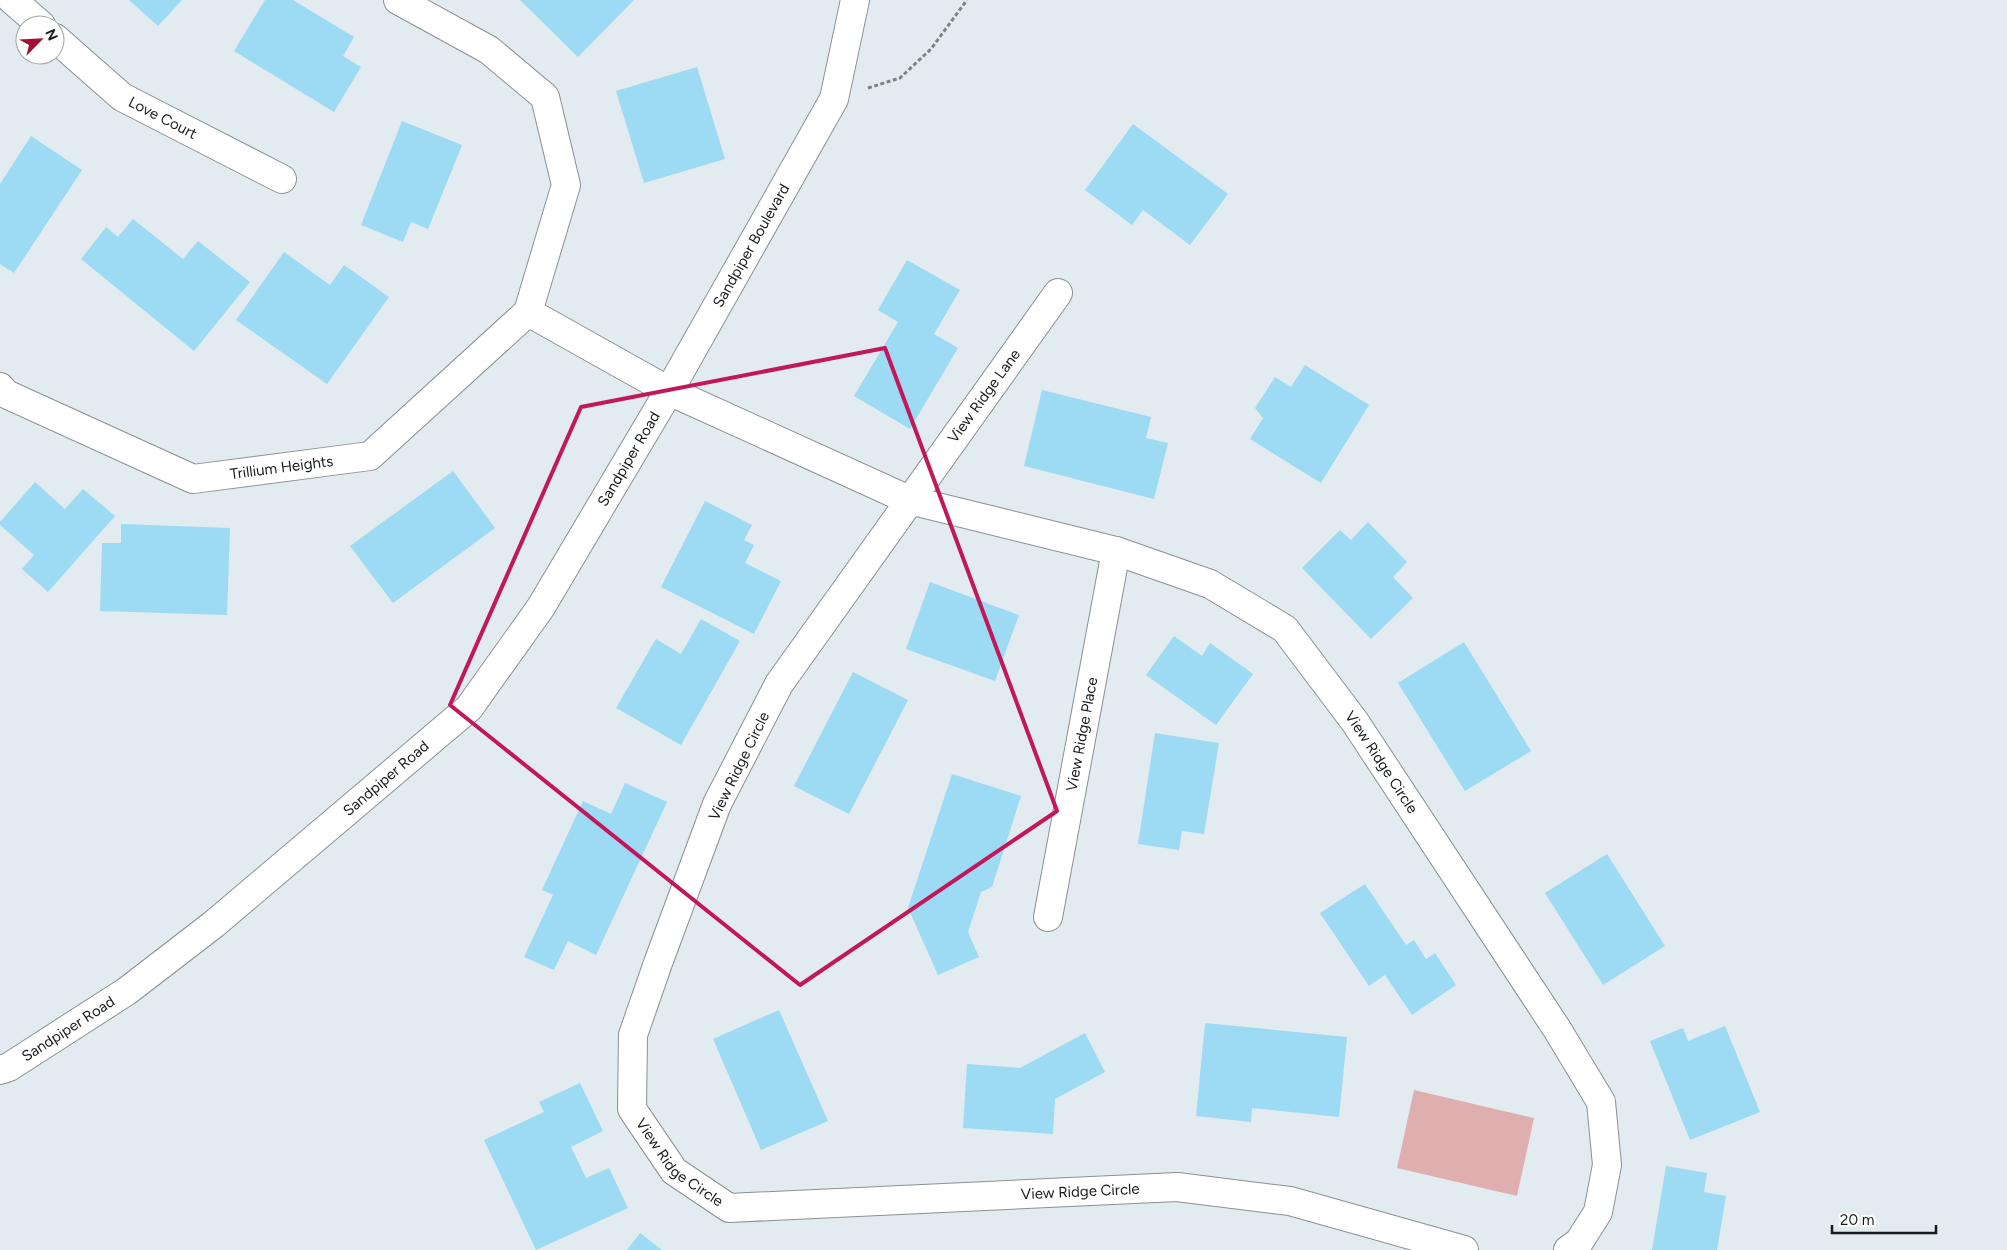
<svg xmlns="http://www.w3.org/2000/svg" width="2007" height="1250" viewBox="0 0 2007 1250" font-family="Figtree,sans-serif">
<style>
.green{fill:#dfafb0}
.building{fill:#9ddaf3}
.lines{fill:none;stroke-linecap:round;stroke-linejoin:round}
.street-casing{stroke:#899195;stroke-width:30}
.path{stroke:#7c8285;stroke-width:3;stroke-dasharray:4 2.5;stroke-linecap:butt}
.street{stroke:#fff;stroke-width:28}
.marked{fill:none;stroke:#c2185b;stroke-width:4;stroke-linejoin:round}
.labels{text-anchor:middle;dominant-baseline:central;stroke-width:4.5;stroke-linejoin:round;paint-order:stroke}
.street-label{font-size:15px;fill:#171a1c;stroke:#fff}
</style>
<rect width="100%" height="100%" fill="#e2ebef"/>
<path class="green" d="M1414 1090 1534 1118 1517 1196 1397 1168Z"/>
<path class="building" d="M129 0H182L158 26Z
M265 0H293L354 37 343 56 361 67 334 112 234 51Z
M520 0H634L578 57Z
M697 67 725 159 644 183 616 91Z
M402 121 462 145 428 229 411 222 403 242 361 225Z
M1133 124 1228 194 1190 245 1143 210 1132 225 1085 190Z
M31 136 82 170 14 273 0 264V184Z
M133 219 183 259 198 241 250 282 194 351 81 259 106 227 118 237Z
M284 252 330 285 344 265 389 297 327 384 236 320Z
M907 260 960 290 934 334 958 348 910 429 854 396 898 322 878 310Z
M1305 365 1369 405 1321 483 1250 439 1263 418 1255 408 1275 377 1291 387Z
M1042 390 1151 417 1146 438 1168 443 1154 499 1024 466Z
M453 471 495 528 393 603 350 546Z
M35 482 65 509 83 489 115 516 48 592 22 569 34 555 0 525V522Z
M705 501 752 525 744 540 754 545 745 563 781 581 754 634 661 587Z
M1368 522 1407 562 1393 577 1413 598 1371 639 1302 568 1340 530 1351 540Z
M121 524 230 528 227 615 100 611 102 543H121Z
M930 582 1019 615 995 681 906 649Z
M701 619 740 641 681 745 616 708 656 639 681 654Z
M1174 636 1202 656 1210 643 1253 674 1216 725 1146 675Z
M1464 642 1531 751 1465 791 1398 683Z
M853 672 908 700 849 814 794 786Z
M1155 733 1219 743 1204 834 1182 831 1179 850 1138 844Z
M952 774 1021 796 992 887 981 892 968 932 979 957 938 975 908 908Z
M625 783 667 802 596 955 568 941 554 970 524 957 553 895 542 890 583 801 611 814Z
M1607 854 1665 946 1603 985 1545 893Z
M1365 884 1406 945 1414 940 1426 959 1435 953 1456 985 1412 1015 1385 975 1369 986 1320 913Z
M779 1010 828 1121 761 1150 713 1039Z
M1205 1023 1347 1037 1339 1117 1252 1108 1251 1122 1196 1116Z
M1725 1026 1760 1112 1690 1140 1650 1041 1683 1028 1688 1041Z
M1085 1033 1105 1072 1055 1099 1053 1134 963 1128 967 1064 1020 1068Z
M580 1083 603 1131 571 1147 586 1178 609 1168 628 1208 536 1250 484 1140 544 1112 539 1102Z
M1666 1166 1707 1173 1704 1192 1726 1196 1717 1250H1652Z
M640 1233 662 1250H627Z"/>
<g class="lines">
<defs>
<g id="street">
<path d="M12 0 41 25"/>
<path id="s1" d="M55 38 122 97 282 179"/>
<path id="s2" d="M1058 293 779 684 717 804 658 963 633 1035 632 1109 674 1171 729 1208 1177 1187 1290 1201 1464 1250"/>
<path id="s3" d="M528 312 669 391 909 500 1116 551 1210 584 1285 629 1355 722 1557 1029 1601 1102 1607 1165 1598 1212 1579 1242 1568 1250"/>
<path id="s4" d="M0 387 6 394 193 479 370 456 528 312 566 185 545 97 489 50 398 0"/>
<path id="s5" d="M1048 917 1116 551"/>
<path id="s6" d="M0 1070 9 1067 127 991 214 924 469 708 541 607 669 391 834 99 855 0"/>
</g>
</defs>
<use href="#street" class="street-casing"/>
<path class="path" d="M868 88 900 78 931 49 967 0"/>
<use href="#street" class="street"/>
</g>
<path class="marked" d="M885 348 1057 811 800 985 450 705 581 407Z"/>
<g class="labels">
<g class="street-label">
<text stroke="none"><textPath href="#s1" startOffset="135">Love Court</textPath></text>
<text stroke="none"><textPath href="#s6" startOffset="1136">Sandpiper Boulevard</textPath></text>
<text transform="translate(984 396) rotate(-54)">View Ridge Lane</text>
<text stroke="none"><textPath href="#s6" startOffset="890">Sandpiper Road</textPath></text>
<text stroke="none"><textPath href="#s4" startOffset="304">Trillium Heights</textPath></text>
<text stroke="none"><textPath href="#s5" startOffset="186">View Ridge Place</textPath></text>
<text stroke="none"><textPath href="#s3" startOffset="990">View Ridge Circle</textPath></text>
<text transform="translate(739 766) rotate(-64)">View Ridge Circle</text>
<text stroke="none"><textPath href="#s6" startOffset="485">Sandpiper Road</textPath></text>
<text stroke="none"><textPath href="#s6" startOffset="80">Sandpiper Road</textPath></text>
<text stroke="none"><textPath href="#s2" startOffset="1008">View Ridge Circle</textPath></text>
<text stroke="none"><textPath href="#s2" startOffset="1428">View Ridge Circle</textPath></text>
</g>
</g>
<g transform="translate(40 40) rotate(66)"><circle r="24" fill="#ffffff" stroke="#a2a3a4"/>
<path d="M0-4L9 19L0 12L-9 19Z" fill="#a60d32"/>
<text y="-8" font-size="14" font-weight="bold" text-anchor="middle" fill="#171a1c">N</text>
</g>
<path d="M1832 1225v8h104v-8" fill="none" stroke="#171a1c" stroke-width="2.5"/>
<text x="1840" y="1225" font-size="15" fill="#171a1c" stroke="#ffffff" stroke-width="4" paint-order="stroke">20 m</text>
</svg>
